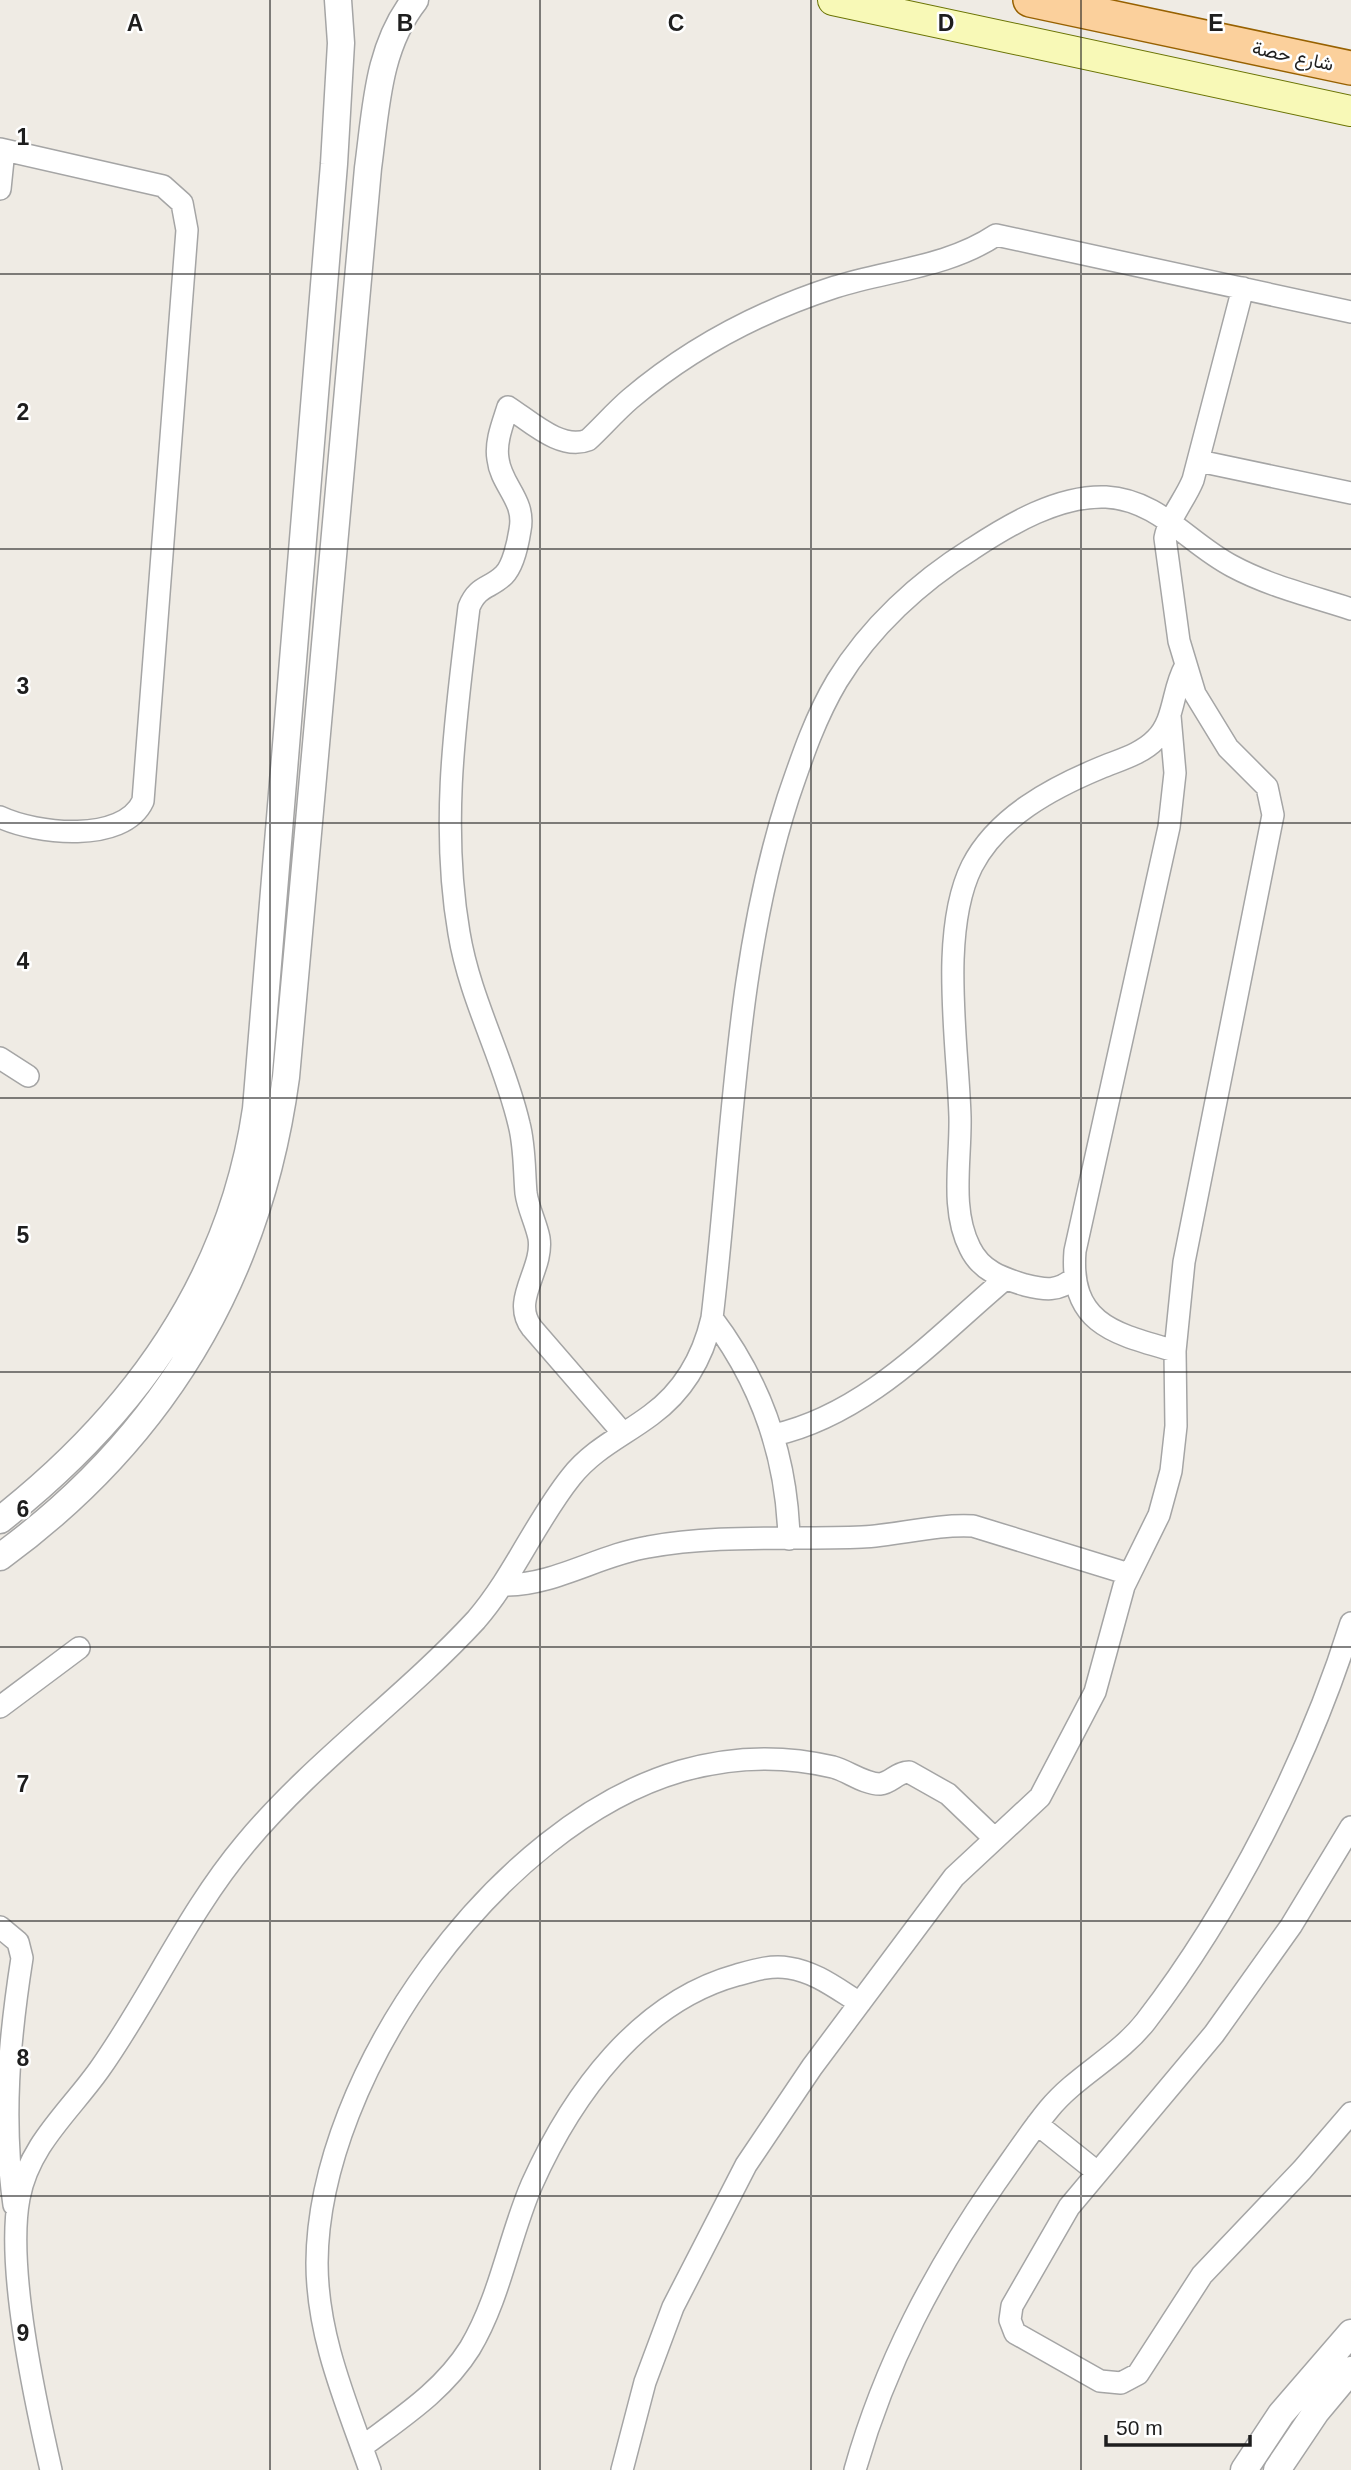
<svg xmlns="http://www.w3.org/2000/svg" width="1351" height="2470" viewBox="0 0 1351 2470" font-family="Helvetica,Vazirmatn,sans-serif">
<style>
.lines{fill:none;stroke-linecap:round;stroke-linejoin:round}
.minor-casing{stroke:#a5a5a5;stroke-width:24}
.tertiary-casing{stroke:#a5a5a5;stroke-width:29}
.secondary-casing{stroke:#6b7405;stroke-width:32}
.primary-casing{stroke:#976101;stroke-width:36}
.minor{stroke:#fff;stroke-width:21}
.tertiary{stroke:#fff;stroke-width:26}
.secondary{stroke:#f8f9b7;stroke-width:30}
.primary{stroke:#fbd09c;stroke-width:33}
.grid{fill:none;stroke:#1e1e1e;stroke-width:2;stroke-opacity:0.55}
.labels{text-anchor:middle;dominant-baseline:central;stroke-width:5;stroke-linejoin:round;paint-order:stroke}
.street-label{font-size:19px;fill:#1e1e1e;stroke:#fff}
.grid-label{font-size:23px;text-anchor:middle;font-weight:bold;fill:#1e1e1e;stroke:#fff;stroke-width:5;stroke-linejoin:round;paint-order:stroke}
</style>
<rect width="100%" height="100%" fill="#efebe4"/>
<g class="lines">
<defs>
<path id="minor" d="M0 149 163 186 182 203 187 230 143 801C123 844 36 834 0 817
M0 189 4 150
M1199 461 1351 493
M1170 716 1175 773 1169 827 1075 1251C1069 1325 1116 1334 1175 1351
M0 1058 28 1076
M1074 1278C1058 1292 1045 1290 1025 1285 1002 1278 981 1271 970 1248 950 1209 961 1160 960 1117 958 1045 939 932 972 866 997 817 1052 788 1100 768 1119 760 1142 754 1156 739 1175 720 1172 690 1185 667
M712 1318C762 1384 787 1456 789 1539
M622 1432 532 1328C510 1300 544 1270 539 1238 536 1223 528 1208 526 1193 524 1170 525 1147 519 1124 504 1059 470 1000 459 933 440 823 456 716 469 607 478 585 490 589 504 575 513 566 518 543 520 530 526 500 501 486 498 459 495 442 503 423 508 407 530 421 561 451 588 440 602 427 615 412 630 399 689 349 761 311 835 287 889 270 948 267 996 235L1351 312
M774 1435C867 1414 935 1338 1005 1279
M505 1585C555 1585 599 1555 648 1547 717 1534 792 1540 862 1537 899 1535 935 1524 973 1526L1129 1574
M0 1707 79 1648
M1351 1827 1291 1926 1214 2034 1069 2207 1012 2306 1010 2320 1015 2333 1100 2381 1121 2383 1138 2374 1202 2275 1302 2170 1351 2113
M0 1927 18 1942 22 1958C9 2041 2 2120 14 2205
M1037 2124 1097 2172
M362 2447C402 2417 443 2391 470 2348 500 2298 509 2237 532 2184 572 2095 639 2002 737 1975 755 1970 771 1965 789 1968 816 1972 837 1989 860 2003
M51 2470C35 2400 6 2267 19 2198 29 2145 69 2112 99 2070 151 1997 187 1913 245 1844 312 1763 404 1698 476 1620 514 1576 535 1522 571 1477 593 1449 623 1436 651 1415 684 1391 703 1357 712 1318 733 1143 734 966 788 798 802 757 815 718 837 681 870 627 919 582 972 549 1010 524 1059 495 1106 497 1159 500 1188 543 1232 566 1269 586 1311 596 1351 609
M370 2470C346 2402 317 2336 317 2263 318 2074 498 1824 681 1771 730 1757 783 1755 833 1767 848 1771 864 1784 880 1784 891 1783 897 1772 909 1772L948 1794 994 1838
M622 2470 645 2382 673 2307 746 2165 812 2067 954 1877 1040 1797 1095 1692 1124 1586 1159 1515 1171 1471 1176 1426 1175 1351 1184 1262 1273 815 1267 787 1228 748 1195 694 1179 641 1165 538C1169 517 1185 500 1193 480L1243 288
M855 2470C885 2364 934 2272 996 2182 1013 2158 1030 2132 1049 2109 1077 2075 1119 2056 1146 2021 1233 1908 1309 1758 1351 1623"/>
<path id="tertiary" d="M0 1520C135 1414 231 1280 256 1109L334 164 341 43 338 0
M0 1557C163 1438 259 1277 286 1077L368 168C376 110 377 48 415 0
M1244 2470 1281 2414 1351 2333
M1277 2470 1316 2412 1351 2370"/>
<path id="secondary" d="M833 0 1351 111"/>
<path id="primary" d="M1030 0 1351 68"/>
</defs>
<use href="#minor" class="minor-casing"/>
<use href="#tertiary" class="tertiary-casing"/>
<use href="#secondary" class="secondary-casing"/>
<use href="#primary" class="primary-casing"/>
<use href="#minor" class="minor"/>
<use href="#tertiary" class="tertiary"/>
<use href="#secondary" class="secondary"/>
<use href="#primary" class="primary"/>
</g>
<path class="grid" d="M270 0V2470M540 0V2470M811 0V2470M1081 0V2470M0 274H1351M0 549H1351M0 823H1351M0 1098H1351M0 1372H1351M0 1647H1351M0 1921H1351M0 2196H1351"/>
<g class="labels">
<g class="street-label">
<text transform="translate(1293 56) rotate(12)">شارع حصة</text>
</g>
</g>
<g class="grid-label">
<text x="135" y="31">A</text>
<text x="405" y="31">B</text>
<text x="676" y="31">C</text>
<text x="946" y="31">D</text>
<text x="1216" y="31">E</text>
<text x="23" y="145">1</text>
<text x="23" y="420">2</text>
<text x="23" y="694">3</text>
<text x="23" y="969">4</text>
<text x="23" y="1243">5</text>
<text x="23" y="1517">6</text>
<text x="23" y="1792">7</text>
<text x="23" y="2066">8</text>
<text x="23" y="2341">9</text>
</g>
<path d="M1106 2435v10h144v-10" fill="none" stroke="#1e1e1e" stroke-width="3.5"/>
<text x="1116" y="2435" font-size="21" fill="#1e1e1e" stroke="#ffffff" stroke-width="5" paint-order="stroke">50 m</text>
</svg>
